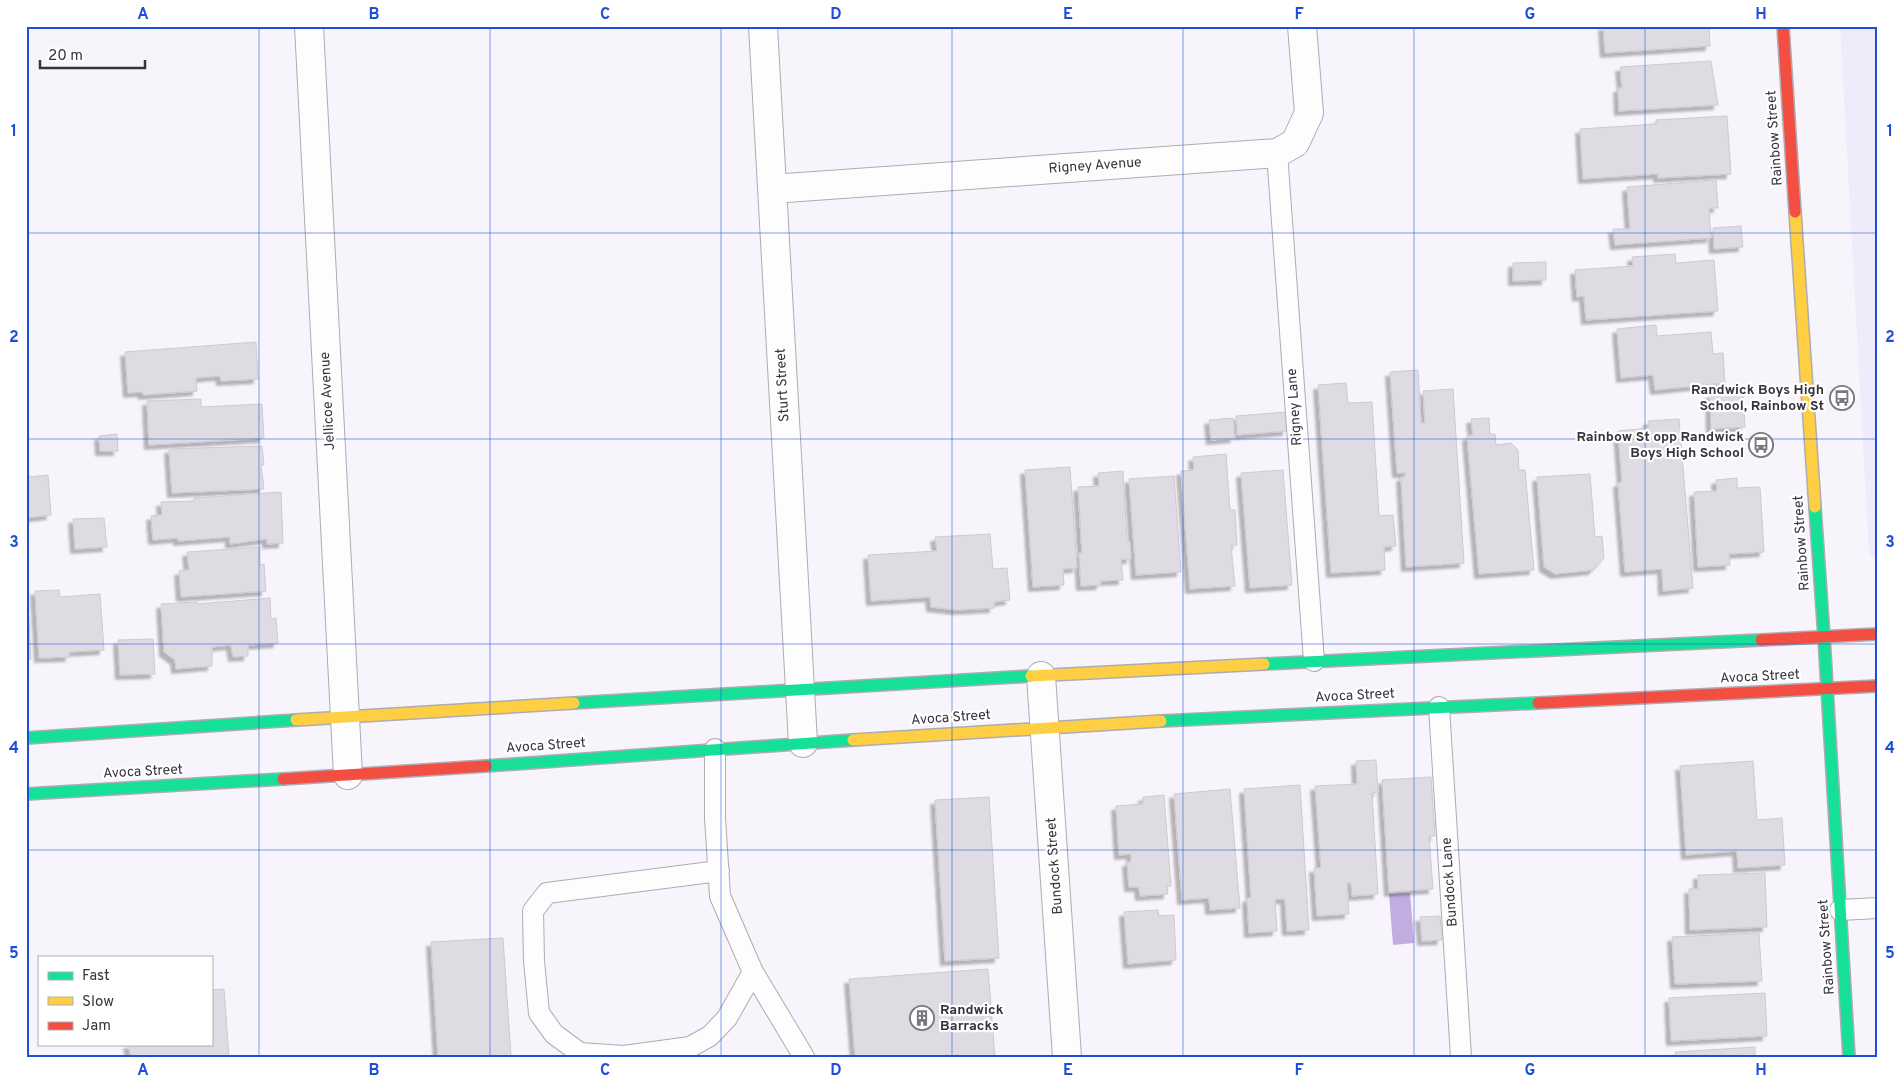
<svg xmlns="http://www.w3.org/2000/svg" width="1904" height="1083" viewBox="0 0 1904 1083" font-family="Overpass,sans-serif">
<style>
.built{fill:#f0ebfa}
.water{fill:#c2ace2}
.building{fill:#dedbe2;stroke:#cdcad1;filter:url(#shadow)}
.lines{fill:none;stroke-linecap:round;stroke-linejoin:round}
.lane-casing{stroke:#aeabb2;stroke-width:22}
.street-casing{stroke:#aeabb2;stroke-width:30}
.fast-casing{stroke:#aeabb2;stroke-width:14}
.slow-casing{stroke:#aeabb2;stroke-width:14}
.jam-casing{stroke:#aeabb2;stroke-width:14}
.lane{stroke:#fefdfe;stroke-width:20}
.street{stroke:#fefdfe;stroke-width:28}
.fast{stroke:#16e098;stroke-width:11}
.slow{stroke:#ffcf43;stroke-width:11}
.jam{stroke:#f24e42;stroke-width:11}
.grid{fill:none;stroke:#1d4ed8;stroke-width:1;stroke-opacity:0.55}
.labels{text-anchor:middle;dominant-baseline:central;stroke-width:4.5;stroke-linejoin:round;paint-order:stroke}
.street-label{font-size:14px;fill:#37343d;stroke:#fff}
.poi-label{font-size:14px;font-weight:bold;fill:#37343d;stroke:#fff;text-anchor:end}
.neatline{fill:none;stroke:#1d4ed8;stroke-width:2}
.grid-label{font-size:16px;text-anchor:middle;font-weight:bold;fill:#1d4ed8}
</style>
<defs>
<filter id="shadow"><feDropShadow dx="-4.5" dy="4.5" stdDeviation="1" flood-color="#0004"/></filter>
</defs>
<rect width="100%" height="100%" fill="#f7f4fb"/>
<path class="built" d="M1840 26H1878V564L1869 552Z"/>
<path class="water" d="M1410 893 1414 943 1393 945 1389 894Z"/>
<path class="building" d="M1603 26H1709L1710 46 1605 53Z
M1711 61 1718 105 1619 111 1618 88H1622L1620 67Z
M1727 116 1731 174 1658 178V174L1583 179 1580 129 1656 124V120Z
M1716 180 1718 208H1709L1711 238 1615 245 1613 229H1630L1627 187Z
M1741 226 1743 247 1714 249 1713 228Z
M1675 254 1676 263 1714 260 1718 311 1586 320 1584 296 1577 297 1575 270 1633 266 1632 257Z
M1546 262V280L1513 281V263Z
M1656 325 1657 336 1711 332 1713 354 1723 353 1725 383 1655 390 1653 375 1621 378 1617 329Z
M256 342 258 379 221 381 220 376 196 378 197 391 143 395 142 392 128 393 125 352Z
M1418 370 1421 423H1425L1423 391 1453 389 1464 563 1406 567 1401 477H1405V473H1397L1390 372Z
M1346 383 1348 403 1372 402 1379 516 1393 515 1396 546 1384 547 1385 570 1331 573 1318 385Z
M1743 392 1745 427 1711 429 1710 394Z
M201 399V407L262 404 264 438 149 445 147 401Z
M1286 412 1287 431 1237 435 1236 416Z
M1233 418 1235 438 1211 440 1209 420Z
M1489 418 1490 434H1495L1496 445 1511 443 1518 450 1519 470H1525L1534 570 1479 574 1467 436 1473 435 1471 419Z
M1679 419 1693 588 1663 591 1662 569 1625 572 1618 483 1622 482 1618 431 1649 428 1648 421Z
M117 434 118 451H100L99 436Z
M262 446 264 465H261L264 489 172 493 169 449Z
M1226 454 1230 510H1235L1237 545 1231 546 1235 586 1190 589 1181 471 1194 470 1193 457Z
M1070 467 1077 568 1063 569 1064 585 1033 587 1025 470Z
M26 468H28L29 477 48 475 51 515 26 518Z
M1283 470 1292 585 1250 588 1241 473Z
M1123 471 1127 542H1130L1131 559H1121L1123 580 1100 581 1101 585 1081 586 1079 553H1082L1078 487 1099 486 1098 473Z
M1590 474 1595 537 1602 536 1604 558 1593 570 1555 574 1544 567 1537 477Z
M1174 476 1181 572 1136 575 1129 479Z
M1737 478V488L1760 487 1764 552 1729 554 1730 565 1698 567 1694 492 1717 491 1716 480Z
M281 492 283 543 267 544V539L230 544V537L178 541V538L153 540 151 516 162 515 161 502 194 501V498Z
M104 518 107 547 75 549 73 519Z
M990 534 993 569 1007 568 1010 600 994 602V608L957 610 931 607 930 597 871 601 868 555 937 551 935 537Z
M260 547V565L264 564 266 591 181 597 179 571 189 570 187 552Z
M27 582 31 659H26V582Z
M59 590 60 597 100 594 104 650 69 652 70 657 39 658 35 591Z
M270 598 271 619 276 618 278 643 248 645V656L233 657 231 645 212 647V666L176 669 175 660 164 652 161 604 197 602V604Z
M153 639 155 674 120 675 118 640Z
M1376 760 1378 792 1372 793 1378 894 1352 896 1351 883H1347L1349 914 1317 916 1314 868H1321L1315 786 1357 784 1356 761Z
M1753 761 1757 820 1782 818 1785 865 1738 868 1737 851 1686 855 1680 766Z
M1431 777 1435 836H1429L1433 889 1389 892 1382 780Z
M1300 785 1309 930 1287 931 1285 899H1275L1277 931 1249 933 1247 898H1251L1244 789Z
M1230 789 1240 908 1210 910 1209 898 1182 900 1174 794Z
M1164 795 1171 886H1167L1168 894 1140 896 1139 887H1129L1127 862H1131V854L1119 855 1116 806 1143 804V797Z
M989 797 999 958 945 961 935 800Z
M1765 873 1767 927 1690 930 1689 889H1698V875Z
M1158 910 1159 916 1174 915 1176 960 1128 964 1124 912Z
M1440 916 1442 940 1422 941 1420 917Z
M1759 933 1762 981 1675 984 1672 937Z
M503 938 511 1057H438L431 942Z
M988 969 995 1057H855L849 979Z
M224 989 229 1057H131L128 1044H211V990Z
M1765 993 1767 1036 1671 1041 1669 998Z
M1755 1047V1057H1676L1675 1052Z"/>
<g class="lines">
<defs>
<path id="lane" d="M1277 153 1314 661
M1439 707 1461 1057
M715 749V818L720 896 753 972 804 1057
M719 871 547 893 533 911 534 961 539 1013 554 1034 580 1053 624 1056 690 1047 710 1036 727 1018 753 972
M1840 910 1878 908"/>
<path id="street" d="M309 26 348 775
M763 26 803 743
M772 189 1277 153 1295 143 1309 113 1302 26
M1041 676 1067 1057"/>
<path id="fast" d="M1815 507 1824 637
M1824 637 1849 1057
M1264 664 1761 640
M574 703 1031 676
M1161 721 1538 703
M26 738 296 720
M486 766 853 740
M26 794 283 779"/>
<path id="slow" d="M1795 212 1815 507
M1031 676 1264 664
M296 720 574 703
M853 740 1161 721"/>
<path id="jam" d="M1783 26 1795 212
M1761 640 1878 634
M1538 703 1878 686
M283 779 486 766"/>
</defs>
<use href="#lane" class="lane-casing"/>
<use href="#street" class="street-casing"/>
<use href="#fast" class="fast-casing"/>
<use href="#slow" class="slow-casing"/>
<use href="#jam" class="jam-casing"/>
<use href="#lane" class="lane"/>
<use href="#street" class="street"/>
<use href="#fast" class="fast"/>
<use href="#slow" class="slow"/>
<use href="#jam" class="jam"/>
</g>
<path class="grid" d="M259 26V1057M490 26V1057M721 26V1057M952 26V1057M1183 26V1057M1414 26V1057M1645 26V1057M26 233H1878M26 439H1878M26 644H1878M26 850H1878"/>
<defs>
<symbol id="bus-ring" viewBox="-11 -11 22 22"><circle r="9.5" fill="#fff" stroke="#7a7780" stroke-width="1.5"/><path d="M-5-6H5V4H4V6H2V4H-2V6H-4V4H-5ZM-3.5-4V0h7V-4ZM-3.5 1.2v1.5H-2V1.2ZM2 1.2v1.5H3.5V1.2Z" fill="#7a7780"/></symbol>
<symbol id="building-ring" viewBox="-11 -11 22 22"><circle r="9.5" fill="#fff" stroke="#7a7780" stroke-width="1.5"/><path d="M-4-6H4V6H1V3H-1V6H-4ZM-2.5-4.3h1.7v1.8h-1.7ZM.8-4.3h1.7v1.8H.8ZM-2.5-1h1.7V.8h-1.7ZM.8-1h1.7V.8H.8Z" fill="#7a7780"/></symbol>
</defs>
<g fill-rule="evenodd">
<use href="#bus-ring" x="1828" y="384" width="28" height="28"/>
<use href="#bus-ring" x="1747" y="431" width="28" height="28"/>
<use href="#building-ring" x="908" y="1004" width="28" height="28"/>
</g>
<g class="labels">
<g class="street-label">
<text transform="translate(1775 138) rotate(-94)">Rainbow Street</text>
<text transform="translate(1095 166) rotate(-4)">Rigney Avenue</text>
<text transform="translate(783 385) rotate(-93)">Sturt Street</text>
<text transform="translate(328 401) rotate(-93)">Jellicoe Avenue</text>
<text transform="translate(1295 407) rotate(-94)">Rigney Lane</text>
<text transform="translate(1802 543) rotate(-94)">Rainbow Street</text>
<text transform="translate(1760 677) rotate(-3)">Avoca Street</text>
<text transform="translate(1355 696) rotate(-3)">Avoca Street</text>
<text transform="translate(951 718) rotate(-4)">Avoca Street</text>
<text transform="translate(546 746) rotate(-4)">Avoca Street</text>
<text transform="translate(143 772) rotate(-3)">Avoca Street</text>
<text transform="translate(1055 866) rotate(-94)">Bundock Street</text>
<text transform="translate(1450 882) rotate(-94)">Bundock Lane</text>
<text transform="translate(1827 947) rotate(-94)">Rainbow Street</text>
</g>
<g class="poi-label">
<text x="1824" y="390">Randwick Boys High<tspan x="1824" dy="16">School, Rainbow St</tspan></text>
<text x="1744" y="437">Rainbow St opp Randwick<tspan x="1744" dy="16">Boys High School</tspan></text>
<text x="940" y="1010" text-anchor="start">Randwick<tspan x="940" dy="16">Barracks</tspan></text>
</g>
</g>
<rect width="1904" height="1083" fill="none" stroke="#ffffff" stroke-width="55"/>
<rect x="38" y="956" width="175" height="90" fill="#ffffff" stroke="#afaeb1"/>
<rect x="48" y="972" width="25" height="8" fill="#16e098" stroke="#afaeb1"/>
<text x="82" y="980" font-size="15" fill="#37343d">Fast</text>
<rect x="48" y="997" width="25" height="8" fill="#ffcf43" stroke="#afaeb1"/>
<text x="82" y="1006" font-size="15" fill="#37343d">Slow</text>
<rect x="48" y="1022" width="25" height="8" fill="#f24e42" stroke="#afaeb1"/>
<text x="82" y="1030" font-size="15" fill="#37343d">Jam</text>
<path d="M40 60v8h105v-8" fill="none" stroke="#37343d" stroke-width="2.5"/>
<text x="48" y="60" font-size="15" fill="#37343d" stroke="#ffffff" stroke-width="4" paint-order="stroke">20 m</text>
<rect x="28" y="28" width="1848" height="1028" class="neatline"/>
<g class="grid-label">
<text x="143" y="19">A</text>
<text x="374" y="19">B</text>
<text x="605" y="19">C</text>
<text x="836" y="19">D</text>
<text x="1068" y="19">E</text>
<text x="1299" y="19">F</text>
<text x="1530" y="19">G</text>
<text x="1761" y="19">H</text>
<text x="14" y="136">1</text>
<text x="1890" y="136">1</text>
<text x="14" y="342">2</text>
<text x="1890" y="342">2</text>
<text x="14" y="547">3</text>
<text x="1890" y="547">3</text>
<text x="14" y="753">4</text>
<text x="1890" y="753">4</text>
<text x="14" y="958">5</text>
<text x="1890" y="958">5</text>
<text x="143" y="1075">A</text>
<text x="374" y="1075">B</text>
<text x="605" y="1075">C</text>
<text x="836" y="1075">D</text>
<text x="1068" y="1075">E</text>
<text x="1299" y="1075">F</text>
<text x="1530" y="1075">G</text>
<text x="1761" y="1075">H</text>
</g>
</svg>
